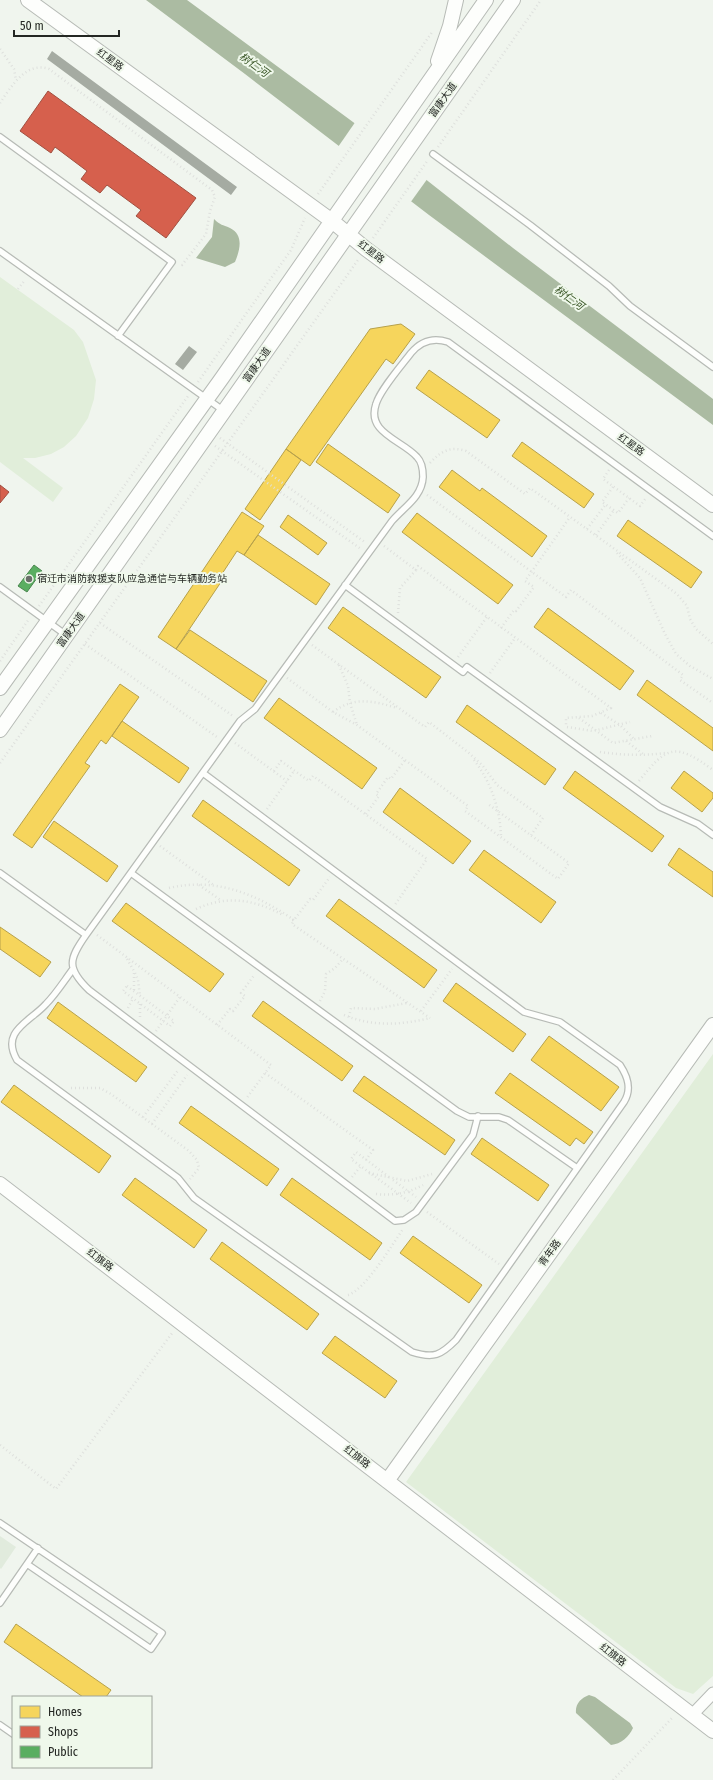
<svg xmlns="http://www.w3.org/2000/svg" width="713" height="1780" viewBox="0 0 713 1780" font-family="'Fira Sans Condensed','Noto Sans SC',sans-serif">
<style>
.built{fill:#e1ebdd}
.green{fill:#e1eeda}
.water{fill:#abbba2}
.pier{fill:#f0f5ee}
.homes{fill:#f6d55c;stroke:#b7a14b}
.shops{fill:#d6604d;stroke:#a14f40}
.public{fill:#5aae61;stroke:#4a864e}
.building{fill:#a5aba2}
.lines{fill:none;stroke-linecap:round;stroke-linejoin:round}
.service-casing{stroke:#b7bbb6;stroke-width:8}
.minor-casing{stroke:#b7bbb6;stroke-width:13}
.tertiary-casing{stroke:#b7bbb6;stroke-width:16}
.path{stroke:#dee0dd;stroke-width:2.5;stroke-dasharray:1 3;stroke-linecap:butt}
.service{stroke:#fdfefc;stroke-width:5.5}
.minor{stroke:#fdfefc;stroke-width:11}
.tertiary{stroke:#fdfefc;stroke-width:14}
.poi-dot{fill:#6b6f6a;stroke:#eff8eb;stroke-width:1.5}
.labels{text-anchor:middle;dominant-baseline:central;stroke-width:4;stroke-linejoin:round;paint-order:stroke}
.street-label{font-size:10px;fill:#242723;stroke:#eff8eb}
.poi-label{font-size:10px;fill:#242723;stroke:#eff8eb;text-anchor:start}
.water-label{font-size:11px;font-style:italic;fill:#385525;stroke:#eff8eb}
</style>
<rect width="100%" height="100%" fill="#f0f5ee"/>
<path class="built" d="M0 1536 16 1547 1 1569 0 1568Z"/>
<path class="green" d="M0 277 74 330 83 342 96 380 94 399 88 418 76 436 64 447 51 454 35 458H23L63 488 53 502 0 462Z
M713 1054V1676L693 1694 676 1688 406 1482Z"/>
<path class="water" d="M146 0H187L353 122 513 248 713 399V425L429 215 245 74Z
M214 219C221 226 222 224 230 228 244 235 240 250 235 262L225 267 196 258 212 237Z
M589 1695 595 1697 630 1723 633 1728C629 1737 621 1744 611 1745L576 1713C575 1704 581 1698 589 1695Z"/>
<path class="pier" d="M356 121 428 178 410 203 338 147Z"/>
<path class="homes" d="M401 324 415 334 393 364 386 359 310 466 286 449 370 329Z
M429 370 500 420 487 438 416 388Z
M522 442 594 494 584 508 512 456Z
M328 444 400 495 388 513 316 462Z
M286 449 301 460 260 520 245 509Z
M452 470 480 491 482 488 547 536 532 557 439 487Z
M242 512 264 526 244 555 237 551 218 580 221 582 176 649 158 637Z
M417 513 513 585 498 604 402 532Z
M288 515 327 543 318 555 280 527Z
M628 520 702 572 691 588 617 536Z
M258 535 330 584 316 605 244 555Z
M343 607 441 677 426 698 328 628Z
M548 608 634 671 620 690 534 627Z
M190 630 267 681 253 702 176 649Z
M647 680 713 728V751L637 695Z
M120 684 139 697 106 744 101 740 85 763 90 766 32 848 13 835Z
M279 698 377 768 362 789 264 718Z
M467 705 556 769 545 785 456 722Z
M122 721 189 768 179 783 112 736Z
M575 771 664 836 652 852 563 788Z
M684 771 713 793V798L702 812 671 788Z
M400 788 471 841 453 864 383 812Z
M203 800 300 870 289 886 192 816Z
M54 821 118 866 107 882 43 837Z
M679 848 713 872V897L668 865Z
M484 850 556 902 541 923 469 870Z
M339 899 437 970 424 988 326 916Z
M126 903 224 974 210 992 112 921Z
M0 927 51 962 40 977 0 949Z
M456 983 526 1034 513 1052 443 1001Z
M263 1001 353 1066 342 1081 252 1016Z
M58 1002 147 1067 136 1082 47 1018Z
M549 1036 619 1087 601 1111 531 1060Z
M510 1073 593 1132 584 1144 576 1138 570 1146 495 1093Z
M364 1076 455 1140 445 1155 353 1091Z
M14 1085 111 1156 99 1173 1 1102Z
M191 1106 279 1169 267 1186 179 1123Z
M482 1138 549 1185 538 1201 471 1154Z
M135 1178 207 1230 194 1248 122 1195Z
M292 1178 382 1243 370 1260 280 1195Z
M413 1236 482 1285 469 1303 400 1253Z
M222 1242 319 1314 307 1330 210 1259Z
M335 1336 397 1381 385 1398 322 1353Z
M16 1624 111 1690 106 1697H83L4 1642Z"/>
<path class="shops" d="M48 91 196 198 166 238 136 216 141 210 107 185 100 193 81 179 87 171 55 147 51 153 20 131Z
M0 485 9 492 0 503Z"/>
<path class="public" d="M34 565 42 571 27 592 18 586Z"/>
<path class="building" d="M52 51 237 187 231 195 47 59Z
M189 346 197 352 183 370 175 364Z"/>
<g class="lines">
<defs>
<path id="service" d="M0 137 172 262 118 336
M433 154 530 225 609 286 630 306 713 367
M0 251 224 411
M345 585 463 672 467 667 660 807 698 824 713 835
M0 587 66 635
M0 873 86 935 240 721 255 709 392 521C404 507 422 497 423 477 423 470 422 462 417 457 402 440 366 433 376 404 380 390 401 366 411 353 421 341 433 337 448 342L713 536
M131 873 457 1111 469 1117H499L508 1120 577 1168
M86 935C69 959 66 968 89 990L395 1221 404 1220 416 1212 473 1135 478 1116
M73 969C64 981 56 994 46 1004 30 1022 0 1031 17 1060L178 1178 194 1198 412 1352C434 1359 441 1355 456 1340L624 1102C632 1089 628 1077 620 1065L560 1022 524 1012 203 773
M0 1523 162 1633 151 1649 27 1564
M0 1603 38 1548
M0 1725 13 1734"/>
<path id="minor" d="M692 1715 713 1693"/>
<path id="tertiary" d="M28 0 332 221 366 249 713 505
M438 61 450 26 456 0
M0 688 222 378 486 0
M0 730 513 0
M0 1184 713 1731
M387 1481 713 1025"/>
</defs>
<use href="#service" class="service-casing"/>
<use href="#minor" class="minor-casing"/>
<use href="#tertiary" class="tertiary-casing"/>
<path class="path" d="M0 49 14 69 16 80
M0 103C11 87 26 61 49 69L212 190 215 197 210 211 206 234 182 265 180 264
M438 147 541 0
M318 194 433 31
M373 238 428 160
M18 289 25 280
M198 382 291 250 305 218
M220 438 366 543
M215 446 361 549
M430 463C441 451 450 446 466 451L525 494 530 488 677 594 687 606 690 619 696 629 713 644
M609 470 603 479 640 506 646 498
M613 487 602 502 618 513 629 498
M427 495 566 597 571 590 683 675 680 680 713 703
M587 529 606 504
M596 535 614 510
M384 546 416 570 418 566 611 708 592 716 566 718V727
M617 553 640 578 665 634 676 654 690 666 713 679
M39 606 188 396
M398 613 400 588 416 570
M100 623 233 716
M501 628 514 610 516 611 534 587 525 581 570 517
M85 644 217 737
M312 645 425 727 429 722 469 753 483 766 497 785 543 818 531 835
M458 657 487 617
M0 661 29 619
M339 665 348 686 350 703 357 725
M490 673 515 638
M287 678 333 712 357 725 468 806 465 811 558 879 569 863 488 804
M333 712C354 696 374 701 397 708
M601 713 620 725 635 740
M579 718 613 743 652 736
M567 727 593 731 630 722
M626 741 643 754
M235 743 287 781
M600 752C622 755 643 756 665 753
M474 760C491 782 500 809 501 836
M0 763 358 260
M274 771 281 761 309 781 313 776 427 859 394 906
M639 781C667 746 675 742 713 770
M267 809 294 771
M366 814 379 796 376 794 388 777 391 779 405 760
M160 846 215 886
M199 885 222 901
M169 888C216 877 256 894 294 920L292 924 430 1018
M196 909C227 895 253 899 283 915
M292 920H294L310 899 313 900 330 877
M97 935 271 1065 246 1099
M127 959 134 971V992
M135 973 138 980 140 996
M127 986 174 1021 170 1026 123 991Z
M320 1001 325 991 326 974 335 968 343 959
M128 1008 133 998
M421 1011 452 969
M344 1015C373 1027 401 1025 430 1018
M140 1017V1004
M349 1017 351 1008 375 1009 407 1003
M217 1025 230 1009 233 1011 245 996 241 993 255 974
M156 1031 180 997
M265 1073 373 1150 366 1160
M71 1088H100L111 1094 189 1151 197 1160 199 1168 190 1179
M143 1117 179 1069
M152 1124 187 1075
M369 1173 407 1181 432 1174
M352 1177 360 1167
M389 1177 356 1152 351 1159 411 1203
M393 1180 416 1197
M376 1194C393 1196 408 1193 423 1185
M427 1212 499 1264
M348 1295C365 1290 392 1245 403 1229
M0 1445 56 1489 173 1332
M613 1780 673 1717"/>
<use href="#service" class="service"/>
<use href="#minor" class="minor"/>
<use href="#tertiary" class="tertiary"/>
</g>
<circle class="poi-dot" cx="29" cy="579" r="4"/>
<g class="labels">
<g class="street-label">
<text transform="translate(110 60) rotate(36)">红星路</text>
<text transform="translate(443 100) rotate(-55)">富康大道</text>
<text transform="translate(371 252) rotate(37)">红星路</text>
<text transform="translate(257 365) rotate(-55)">富康大道</text>
<text transform="translate(631 445) rotate(36)">红星路</text>
<text transform="translate(71 630) rotate(-55)">富康大道</text>
<text transform="translate(550 1253) rotate(-54)">青年路</text>
<text transform="translate(100 1260) rotate(37)">红旗路</text>
<text transform="translate(357 1457) rotate(38)">红旗路</text>
<text transform="translate(613 1655) rotate(38)">红旗路</text>
</g>
<g class="poi-label">
<text x="37" y="579">宿迁市消防救援支队应急通信与车辆勤务站</text>
</g>
<g class="water-label">
<text transform="translate(254 65) rotate(36)">树仁河</text>
<text transform="translate(569 298) rotate(36)">树仁河</text>
</g>
</g>
<rect x="12" y="1696" width="140" height="72" fill="#eff8eb" stroke="#9ea49b"/>
<rect x="20" y="1706" width="20" height="12" fill="#f6d55c" stroke="#9ea49b"/>
<text x="48" y="1716" font-size="12" fill="#242723">Homes</text>
<rect x="20" y="1726" width="20" height="12" fill="#d6604d" stroke="#9ea49b"/>
<text x="48" y="1736" font-size="12" fill="#242723">Shops</text>
<rect x="20" y="1746" width="20" height="12" fill="#5aae61" stroke="#9ea49b"/>
<text x="48" y="1756" font-size="12" fill="#242723">Public</text>
<path d="M14 30v6h105v-6" fill="none" stroke="#242723" stroke-width="2"/>
<text x="20" y="30" font-size="12" fill="#242723" stroke="#eff8eb" stroke-width="3" paint-order="stroke">50 m</text>
</svg>
